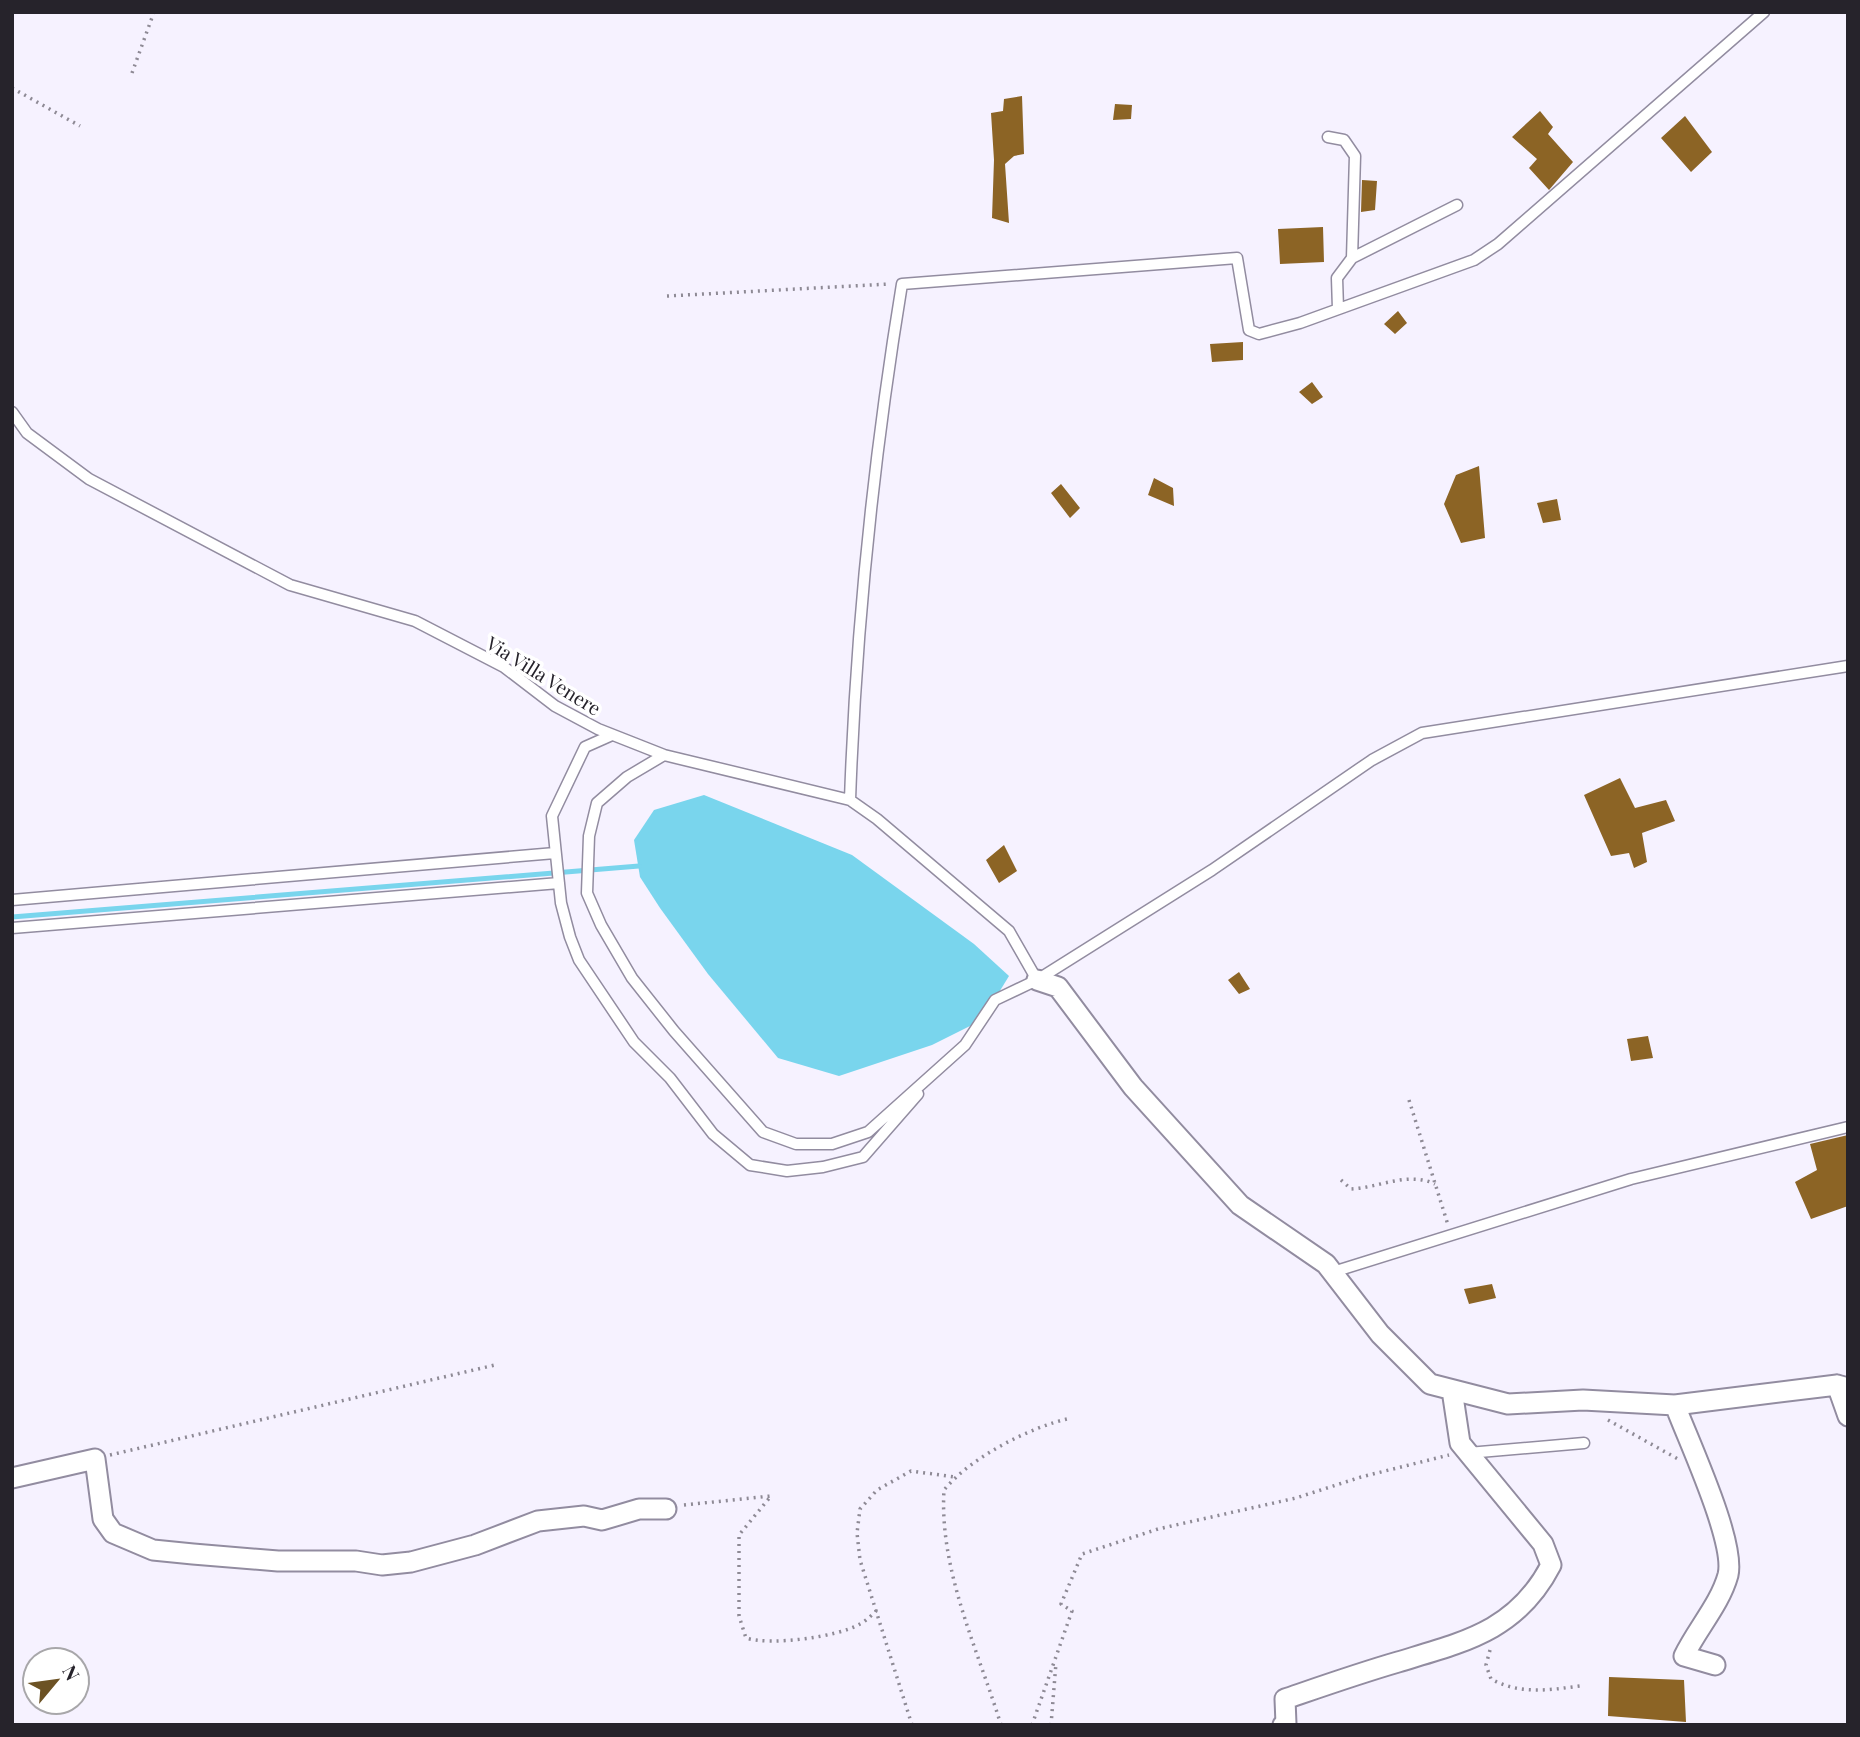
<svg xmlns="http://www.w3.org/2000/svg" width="1860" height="1737" viewBox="0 0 1860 1737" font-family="'Playfair Display',serif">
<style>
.water{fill:#79d5ed}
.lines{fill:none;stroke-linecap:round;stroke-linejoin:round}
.stream{stroke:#79d5ed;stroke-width:5}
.building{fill:#8c6425}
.service-casing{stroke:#928ca0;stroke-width:13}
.minor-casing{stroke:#928ca0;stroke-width:23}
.path{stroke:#8e8a95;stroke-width:3.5;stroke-dasharray:2 5;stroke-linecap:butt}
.service{stroke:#fff;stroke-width:10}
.minor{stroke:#fff;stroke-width:19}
.labels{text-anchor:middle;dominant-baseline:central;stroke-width:7;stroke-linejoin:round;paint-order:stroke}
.street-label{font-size:19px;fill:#26232b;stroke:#fff}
</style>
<rect width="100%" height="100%" fill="#f6f2ff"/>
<path class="water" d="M704 795 852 855 974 944 1009 976 982 1020 932 1045 839 1076 778 1058 708 974 660 908 640 877 634 840 654 810Z"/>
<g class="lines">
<path class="stream" d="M12 917 639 866"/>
</g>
<path class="building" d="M1022 96 1024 154 1014 156 1005 164 1009 223 992 218 994 160 991 113 1003 111 1004 99Z
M1115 104 1132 105 1131 119 1113 120Z
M1540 111 1553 127 1548 134 1573 162 1549 190 1529 168 1537 159 1512 137Z
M1685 116 1712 152 1691 172 1661 138Z
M1362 180 1377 181 1375 210 1361 212Z
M1323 227 1324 262 1280 264 1278 229Z
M1398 311 1407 323 1395 334 1384 324Z
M1243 342V360L1212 362 1210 344Z
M1312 382 1323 397 1312 404 1299 392Z
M1479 466 1485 538 1461 543 1444 504 1456 475Z
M1154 478 1173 488 1174 506 1148 495Z
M1061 484 1080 508 1070 518 1051 493Z
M1557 499 1561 520 1543 523 1537 503Z
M1620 778 1635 808 1666 800 1675 821 1642 833 1647 862 1634 868 1629 853 1611 856 1584 795Z
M1004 845 1017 871 999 883 986 860Z
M1239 972 1250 989 1239 994 1228 980Z
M1648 1036 1653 1058 1631 1061 1627 1039Z
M1848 1135V1206L1811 1219 1795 1182 1817 1170 1810 1144Z
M1492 1284 1496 1298 1469 1304 1464 1289Z
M1609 1677 1684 1680 1686 1722 1608 1716Z"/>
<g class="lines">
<defs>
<path id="service" d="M1328 137 1344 140 1355 156 1352 258
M1338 309 1337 278 1352 258 1457 205
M12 412 27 433 89 479 290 585 415 621 504 667 555 706 598 729 664 755 850 800 877 819 1009 931 1037 980
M612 735 585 747 552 816 561 903 570 937 579 960 634 1042 670 1078 713 1134 750 1165 787 1171 823 1167 863 1157 918 1094
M664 755 627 777 597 803 589 836 587 893 601 925 632 978 674 1031 763 1132 796 1144H832L868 1132 965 1045 995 1000 1037 980 1212 870 1372 760 1422 733 1848 666
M850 800C856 628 874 454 902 284L1237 258 1249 330 1259 334 1300 323 1474 260 1498 244 1764 12
M12 900 555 853
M12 928 559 883
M1333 1272 1631 1179 1848 1127
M1468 1453 1584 1443"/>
<path id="minor" d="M1037 980 1058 987 1133 1087 1240 1205 1326 1264 1380 1334 1430 1384 1508 1404 1583 1400 1675 1405 1837 1385 1848 1388
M1837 1385 1848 1416
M1675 1405C1688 1440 1736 1542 1728 1575 1720 1604 1697 1629 1684 1656L1715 1665
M12 1478 95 1459 103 1519 113 1533 153 1550 193 1554 278 1561H356L382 1565 411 1562 475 1545 538 1521 584 1516 602 1520 639 1509H666
M1283 1725 1286 1724 1285 1699C1323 1686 1360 1673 1398 1662 1464 1642 1517 1631 1551 1565L1543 1544 1460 1443 1452 1390"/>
</defs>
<use href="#service" class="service-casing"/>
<use href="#minor" class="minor-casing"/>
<path class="path" d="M132 73 154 12
M12 88 80 126
M667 296 890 284
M1409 1100 1448 1225
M1341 1180 1351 1189C1378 1188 1408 1171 1435 1184
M1608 1420 1678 1459
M110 1455 495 1365
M684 1505 771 1496 739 1535V1616L746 1638C770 1646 838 1637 860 1624 866 1621 872 1615 877 1610
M1490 1650 1486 1665 1491 1679C1520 1695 1549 1690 1580 1686
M912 1725 860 1560 857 1533 860 1509 877 1490 911 1471 955 1477
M1001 1725C978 1650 939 1570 944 1490 971 1457 1030 1427 1071 1418
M1032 1725 1072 1611 1061 1604 1082 1554 1158 1529 1296 1498 1361 1477 1449 1455
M1051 1725 1056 1663"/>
<use href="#service" class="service"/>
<use href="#minor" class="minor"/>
</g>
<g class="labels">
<g class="street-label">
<text transform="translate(544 675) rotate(32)">Via Villa Venere</text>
</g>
</g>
<rect width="1860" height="1737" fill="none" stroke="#26232b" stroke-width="28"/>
<g transform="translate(56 1681) rotate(61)"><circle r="33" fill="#ffffff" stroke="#a8a7aa" stroke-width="2"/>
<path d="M0-5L12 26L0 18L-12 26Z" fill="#6c5224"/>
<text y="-10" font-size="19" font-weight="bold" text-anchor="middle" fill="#26232b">N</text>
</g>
</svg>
